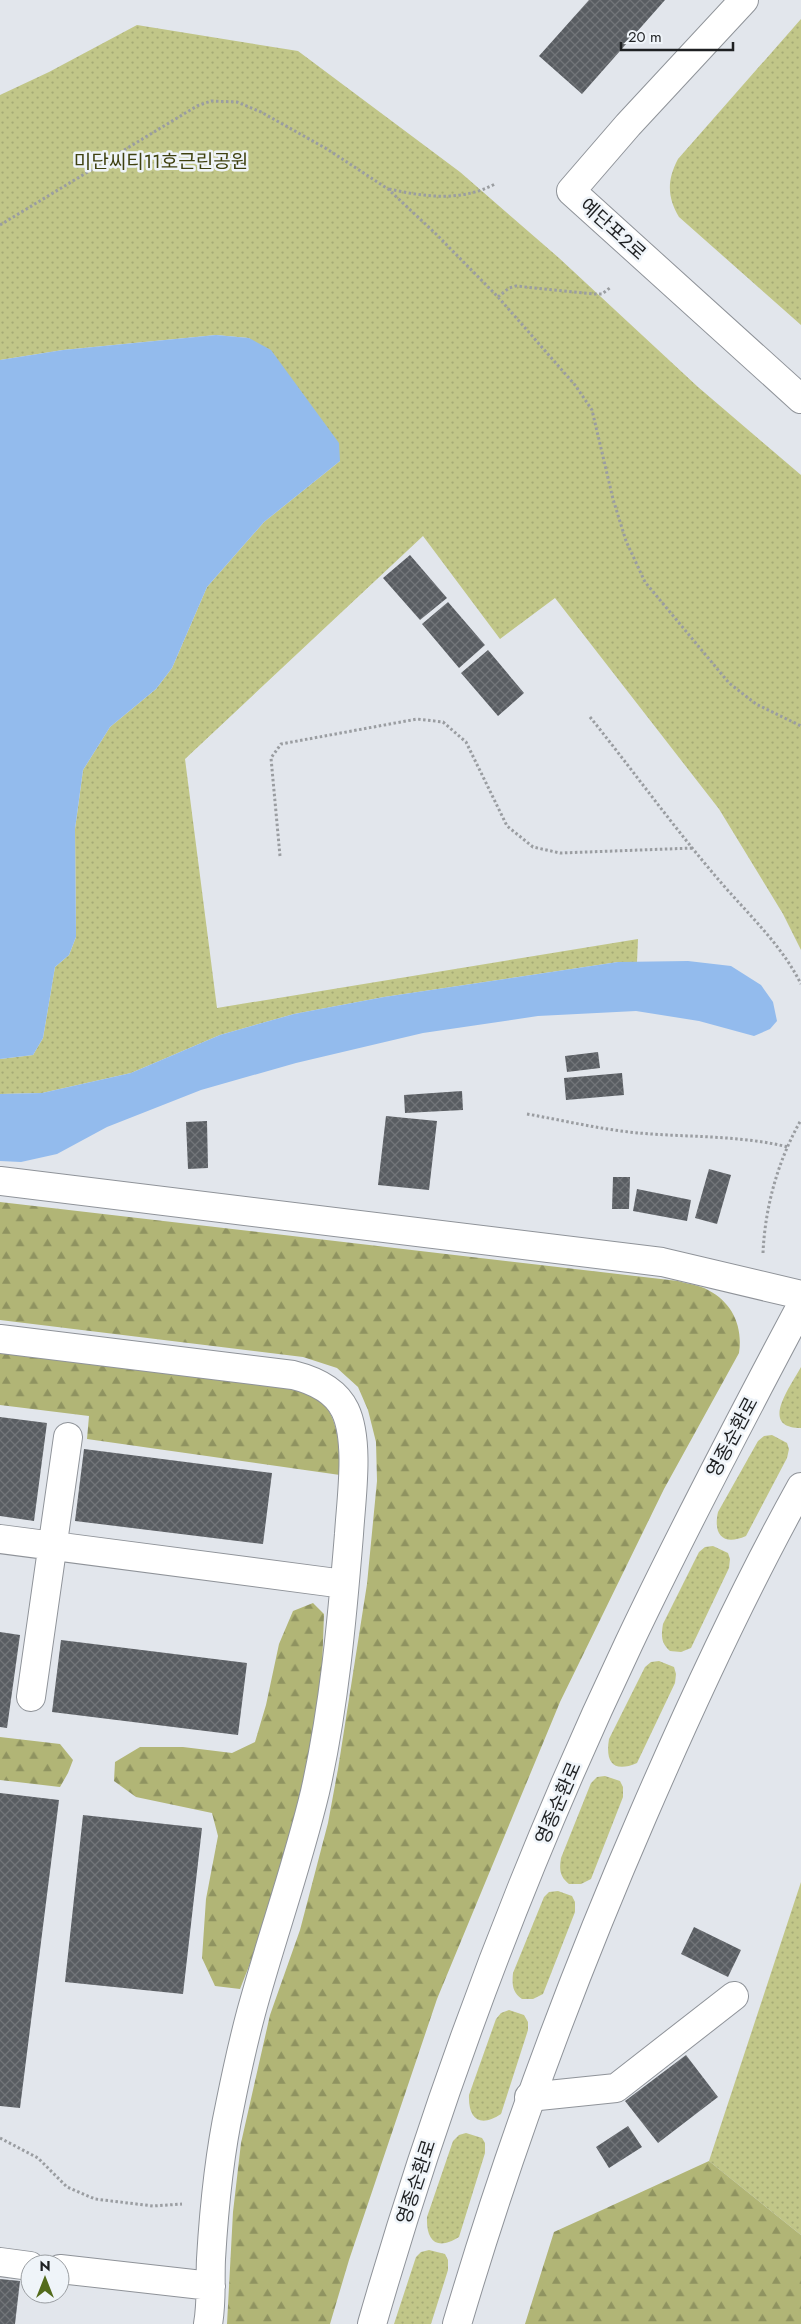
<svg xmlns="http://www.w3.org/2000/svg" width="801" height="2324" viewBox="0 0 801 2324" font-family="Jost,'Noto Sans KR',sans-serif">
<style>
.grass{fill:url(#grass-dots)}
.forest{fill:url(#forest-firs)}
.water{fill:#93bbed}
.building{fill:url(#building-cross-hatch)}
.lines{fill:none;stroke-linecap:round;stroke-linejoin:round}
.minor-casing{stroke:#8f9399;stroke-width:30}
.major-casing{stroke:#8f9399;stroke-width:30}
.path{stroke:#9a9da1;stroke-width:3;stroke-dasharray:2.5 2.5;stroke-linecap:butt}
.minor{stroke:#fff;stroke-width:28}
.major{stroke:#fff;stroke-width:28}
.labels{text-anchor:middle;dominant-baseline:central;stroke-width:5;stroke-linejoin:round;paint-order:stroke}
.park-label{font-size:19px;fill:#3f4110;stroke:#eff4f9}
.street-label{font-size:19px;fill:#1e2022;stroke:#eff4f9}
</style>
<defs>
<pattern id="grass-dots" width="8" height="8" patternUnits="userSpaceOnUse" patternTransform="scale(1.25)"><rect width="8" height="8" fill="#c1c688"/><path d="M2 2h.1M6 6h.1" fill="none" stroke="#a5aa75" stroke-width="1.8" stroke-linecap="round"/></pattern>
<pattern id="forest-firs" width="22" height="20" patternUnits="userSpaceOnUse" patternTransform="scale(1.25)"><rect width="22" height="20" fill="#b1b576"/><path d="M5 1l3.5 6h-7zM16 11l3.5 6h-7z" fill="#8f9360"/></pattern>
<pattern id="building-cross-hatch" width="8" height="8" patternUnits="userSpaceOnUse" patternTransform="scale(1.25)"><rect width="8" height="8" fill="#595d62"/><path d="M0 0l8 8M0 8l8-8" fill="none" stroke="#727579"/></pattern>
</defs>
<rect width="100%" height="100%" fill="#e2e6ec"/>
<path class="grass" d="M801 19V325L679 217C667 197 667 180 678 159Z
M137 25 298 51 460 172 559 258 698 387 801 475V950L783 914 719 809 555 598 500 639 423 536 185 759 217 1008 638 939 637 962H618L384 997 294 1014 220 1035 131 1073 42 1093 0 1094V1059L33 1055 43 1038 55 967 69 955 76 937 75 829 83 770 110 727 156 689 172 668 207 587 264 522 340 461 249 338 216 335 63 350 0 360V95L49 72Z
M801 1367V1428C758 1428 791 1386 801 1367Z
M772 1435 787 1443 789 1449 787 1458 746 1536C723 1546 713 1535 718 1512L758 1441 764 1436Z
M713 1546 728 1553 730 1559 729 1568 691 1648 681 1652 670 1651C661 1643 661 1636 663 1624L699 1552 705 1547Z
M659 1661 674 1667 676 1674 675 1683 637 1763C614 1773 605 1763 609 1739L645 1667 651 1662Z
M605 1776 620 1781 623 1787V1797L591 1879 581 1884H569C560 1877 559 1870 561 1858L591 1783 597 1777Z
M801 1882V2235L709 2161Z
M558 1891 572 1896 575 1902V1912L543 1994 533 1999H522C512 1992 512 1984 513 1973L544 1897 549 1892Z
M509 2010 524 2015 528 2022V2030L501 2114C480 2128 468 2119 469 2095L496 2019 501 2013Z
M466 2133 482 2138 485 2143V2153L459 2237C437 2251 426 2241 427 2217L453 2141 459 2135Z
M429 2250 445 2254 448 2260V2270L431 2324H394L416 2257 421 2252Z"/>
<path class="forest" d="M0 1202 678 1281C687 1284 700 1285 708 1290 733 1303 743 1327 739 1353L664 1489 560 1702 437 1999 349 2260 330 2324H227L233 2212 241 2143 270 2015 300 1930 328 1823 338 1769 367 1584 377 1481 376 1442 368 1410 358 1387 337 1368 303 1357 0 1320Z
M0 1350 293 1385C300 1389 308 1391 315 1396 340 1413 339 1448 340 1475L87 1439 89 1416 0 1405Z
M313 1603 324 1614 322 1670 312 1744 273 1905 240 1989 215 1986 202 1958 206 1899 218 1836 212 1813 136 1797 114 1781 115 1762 140 1747H183L232 1753 255 1742 266 1705 279 1644 293 1611Z
M0 1737 60 1744 73 1760 68 1773 60 1787 0 1780Z
M709 2161 801 2235V2324H525L554 2232Z"/>
<path class="water" d="M216 335 249 338 271 350 339 443 340 461 264 522 207 587 172 668 156 689 110 727 83 770 75 829 76 937 69 955 55 967 43 1038 33 1055 0 1059V360L63 350Z
M688 961 731 966 761 985 773 1002 777 1021 770 1029 754 1036 699 1021 636 1011 538 1016 423 1033 296 1063 201 1090 107 1127 57 1154 21 1162 0 1161V1094L42 1093 131 1073 220 1035 294 1014 384 997 618 962Z"/>
<path class="building" d="M589 0H665L582 94 539 56Z
M410 555 447 598 420 620 383 578Z
M448 602 485 645 459 668 422 624Z
M488 650 524 693 498 716 461 673Z
M598 1052 600 1068 567 1072 565 1056Z
M622 1073 624 1095 566 1100 564 1078Z
M462 1091 463 1110 405 1113 404 1095Z
M386 1116 437 1121 429 1190 378 1185Z
M207 1121 208 1168 188 1169 186 1122Z
M709 1169 731 1175 717 1224 695 1218Z
M613 1177H630L629 1209H612Z
M637 1189 691 1200 687 1221 633 1211Z
M0 1417 47 1423 34 1521 0 1516Z
M84 1449 272 1473 263 1544 75 1521Z
M0 1632 20 1635 7 1728 0 1727Z
M61 1640 247 1663 238 1735 52 1712Z
M0 1793 59 1800 20 2108 0 2106Z
M83 1815 202 1828 183 1994 65 1982Z
M694 1927 741 1950 728 1977 681 1954Z
M686 2055 718 2097 658 2143 625 2101Z
M628 2126 642 2147 609 2168 596 2147Z
M0 2279 20 2281 15 2324H0Z"/>
<g class="lines">
<defs>
<path id="minor" d="M744 0 628 125 571 191 801 399
M0 1181 662 1262 801 1295
M0 1339 293 1375C313 1380 335 1389 345 1410 360 1441 351 1500 349 1534 342 1620 334 1708 315 1792 297 1867 271 1939 251 2013 243 2043 236 2075 230 2105 219 2156 214 2208 211 2259 210 2281 212 2302 208 2324
M0 1539 344 1584
M31 1697 68 1437
M529 2097 616 2088 734 1996
M0 2262 30 2266
M60 2269 211 2286"/>
<path id="major" d="M372 2324C439 2091 525 1862 629 1643 683 1529 742 1417 801 1306
M457 2324C508 2151 571 1981 643 1815 691 1704 742 1593 801 1487"/>
</defs>
<use href="#minor" class="minor-casing"/>
<use href="#major" class="major-casing"/>
<path class="path" d="M389 189C425 197 461 202 495 184
M0 225 197 106 211 101 237 102 261 112 327 149 388 189 436 234 498 297 575 385 592 410 613 499 626 541 645 582 729 683 756 704 801 726
M498 297 509 288 516 286 593 294H602L611 287
M590 717C635 773 677 832 724 886 752 918 782 946 801 984
M280 856 271 758 281 744 417 719 443 722 466 742 507 826 533 847 560 853 694 848
M527 1114C561 1120 595 1128 629 1132 682 1138 735 1134 788 1147
M763 1253C765 1207 778 1160 801 1120
M0 2138 38 2158 67 2187 95 2199 153 2206 182 2204"/>
<use href="#minor" class="minor"/>
<use href="#major" class="major"/>
</g>
<g class="labels">
<g class="park-label">
<text x="161" y="161">미단씨티11호근린공원</text>
</g>
<g class="street-label">
<text transform="translate(613 229) rotate(42)">예단포2로</text>
<text transform="translate(732 1437) rotate(-62)">영종순환로</text>
<text transform="translate(558 1803) rotate(-67)">영종순환로</text>
<text transform="translate(416 2182) rotate(-72)">영종순환로</text>
</g>
</g>
<g transform="translate(45 2279)"><circle r="24" fill="#eff4f9" stroke="#9b9fa3"/>
<path d="M0-4L9 19L0 12L-9 19Z" fill="#536b1c"/>
<text y="-8" font-size="14" font-weight="bold" text-anchor="middle" fill="#1e2022">N</text>
</g>
<path d="M621 42v8h112v-8" fill="none" stroke="#1e2022" stroke-width="2.5"/>
<text x="628" y="42" font-size="15" fill="#1e2022" stroke="#eff4f9" stroke-width="4" paint-order="stroke">20 m</text>
</svg>
